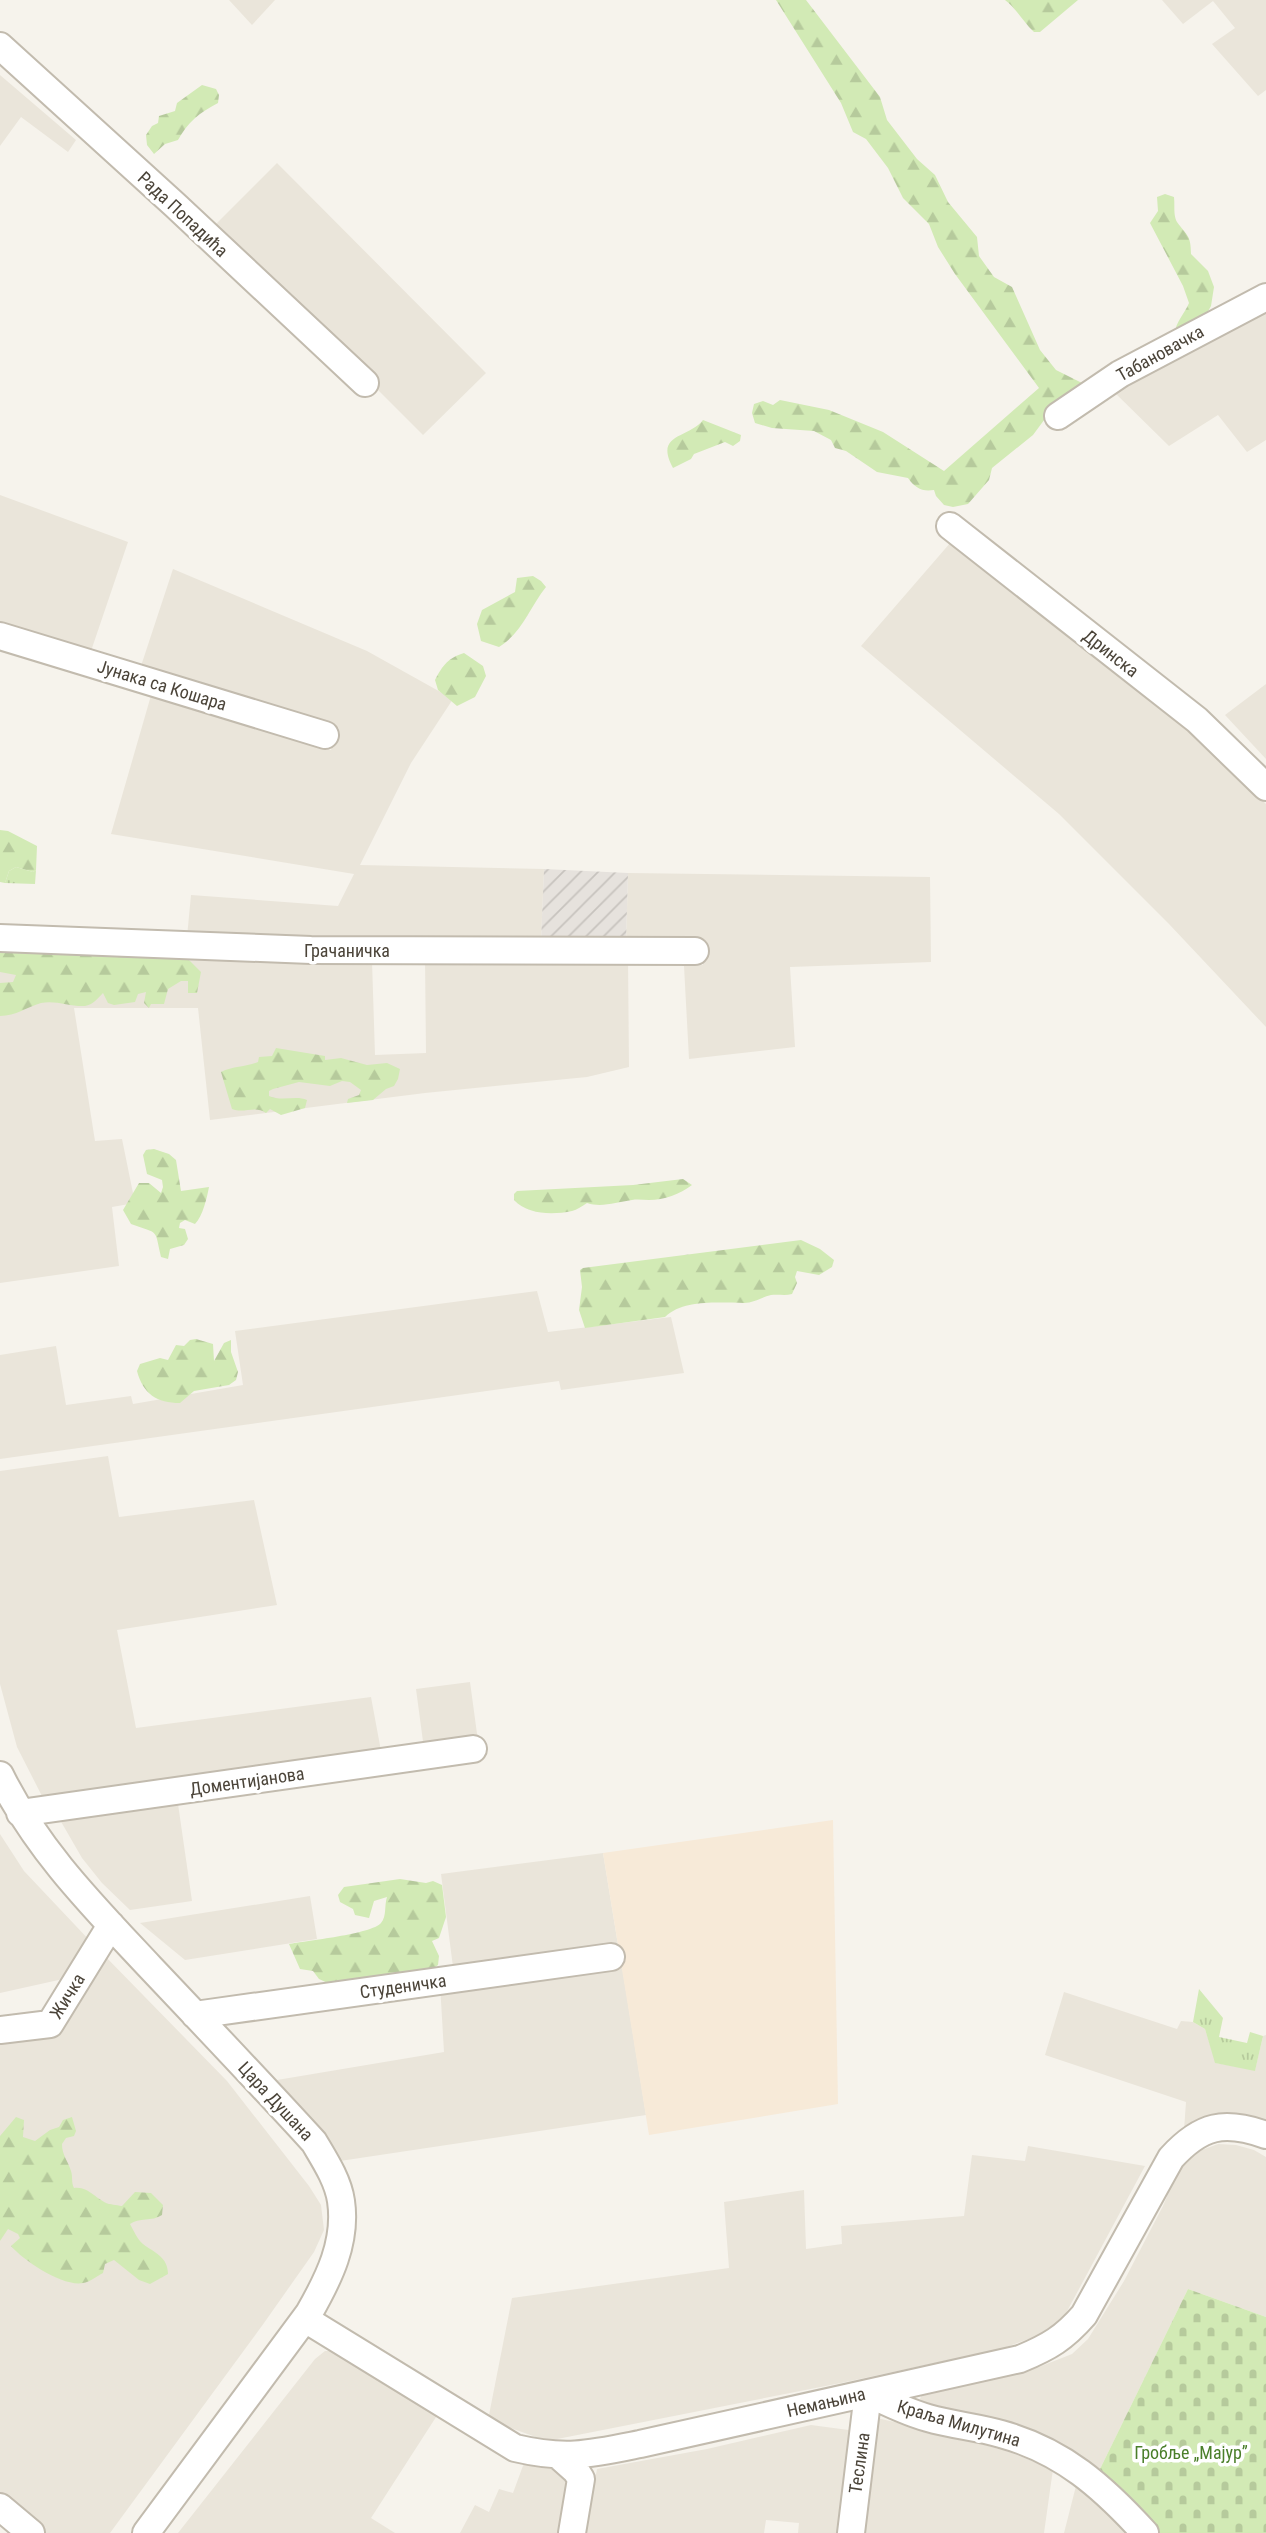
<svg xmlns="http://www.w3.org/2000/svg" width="1266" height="2533" viewBox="0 0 1266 2533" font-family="'Roboto Condensed',sans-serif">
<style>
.residential{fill:#eae5da}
.commercial{fill:#f7ead8}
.industrial{fill:url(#industrial-furrows)}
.grass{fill:url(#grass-tufts)}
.forest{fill:url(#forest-firs)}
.cemetery{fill:url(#cemetery-stones)}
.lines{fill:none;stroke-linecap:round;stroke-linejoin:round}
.minor-casing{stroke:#c2bbae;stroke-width:30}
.minor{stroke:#fff;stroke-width:26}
.labels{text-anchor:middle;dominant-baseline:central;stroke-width:7;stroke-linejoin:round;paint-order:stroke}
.street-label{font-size:18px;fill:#4b4439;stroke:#fff}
.park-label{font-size:18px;fill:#4a7f2a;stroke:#fff}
</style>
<defs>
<pattern id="industrial-furrows" width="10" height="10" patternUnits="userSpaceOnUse" patternTransform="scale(1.75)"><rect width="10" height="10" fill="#e6e2dd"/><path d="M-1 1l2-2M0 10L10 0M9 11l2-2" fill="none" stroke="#c7c3be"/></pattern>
<pattern id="grass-tufts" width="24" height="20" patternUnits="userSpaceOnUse" patternTransform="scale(1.75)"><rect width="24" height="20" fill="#d2eab5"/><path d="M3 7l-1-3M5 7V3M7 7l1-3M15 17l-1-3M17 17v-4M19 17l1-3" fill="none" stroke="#b6ca9c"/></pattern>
<pattern id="forest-firs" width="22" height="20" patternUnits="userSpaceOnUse" patternTransform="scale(1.75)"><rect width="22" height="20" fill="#d2eab5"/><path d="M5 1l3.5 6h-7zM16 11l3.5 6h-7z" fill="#b6ca9c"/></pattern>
<pattern id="cemetery-stones" width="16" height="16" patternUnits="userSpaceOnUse" patternTransform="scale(1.75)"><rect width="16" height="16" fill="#d2eab5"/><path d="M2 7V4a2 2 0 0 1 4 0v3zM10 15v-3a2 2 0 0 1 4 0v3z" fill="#b6ca9c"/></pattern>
</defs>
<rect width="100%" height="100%" fill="#f6f3ec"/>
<path class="residential" d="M229 0H275L252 25Z
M1162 0H1266V90L1258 96 1212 44 1235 28 1213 1 1183 24Z
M0 75 76 140 68 152 21 117 0 146Z
M277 163 486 373 423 435 214 226Z
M1266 303V440L1247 452 1218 415 1169 446 1110 388Z
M0 495 128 542 91 651 0 622Z
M951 542 1178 716 1266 804V1027L1169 924 1059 814 861 646Z
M173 569 367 651 453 699 411 763 360 865 544 869 541 941 187 937 191 895 338 906 354 874 111 834 152 692 268 727 331 750 339 728 140 669Z
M1266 684V759L1225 715Z
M628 873 930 877 931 962 790 967 795 1047 689 1059 684 966 703 965V941L626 942Z
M0 945 372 961 375 1055 426 1053 425 958H628L629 1067 587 1077 425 1093 210 1120 198 1008H74L95 1141 122 1139 135 1203 112 1207 119 1266 0 1283Z
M537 1291 548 1332 671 1317 684 1373 561 1390 559 1381 0 1459V1355L56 1346 66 1405 131 1396 133 1404 243 1385 235 1331Z
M108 1456 119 1517 254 1500 277 1605 117 1630 136 1728 371 1697 381 1751 45 1802 17 1747 0 1684V1471Z
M470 1682 478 1741 424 1749 416 1689Z
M177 1797 192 1901 130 1910 102 1883 82 1858 56 1813Z
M0 1834 24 1871 92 1943 72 1977 0 1993Z
M603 1853 618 1945 453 1967 441 1874Z
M310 1896 317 1939 185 1960 140 1923Z
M102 1953 227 2081 309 2186 321 2205 324 2230 314 2252 264 2323 110 2533H40L0 2501V2037L54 2030Z
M621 1960 646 2115 340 2161 271 2081 444 2052 440 1984Z
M1064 1992 1177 2029 1181 2021 1193 2022 1205 2029 1216 2063 1255 2070 1263 2036 1266 2035V2122L1222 2113 1200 2121 1184 2130 1186 2102 1045 2055Z
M1218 2144 1236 2145 1254 2150 1266 2157V2317L1188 2289 1100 2469 1071 2449 1032 2431 925 2407 920 2399 923 2392 1009 2370 1039 2367 1072 2354 1088 2339 1124 2281 1163 2206 1176 2175 1186 2161 1202 2150Z
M1028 2146 1145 2166 1065 2315 1045 2333 1001 2349 841 2383 547 2441 488 2420 512 2298 729 2268 724 2202 804 2190 806 2249 842 2244 841 2226 964 2216 972 2155 1025 2161Z
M325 2351H333L438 2414 371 2518 395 2533H178L315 2359Z
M872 2417 940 2432 1009 2452 1053 2469 1044 2533H857Z
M811 2425 856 2431 845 2533H798L799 2523 766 2520 764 2533H585L597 2469 707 2449Z
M524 2463 560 2469 570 2478 563 2533H460L475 2505 489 2512 499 2489 513 2493Z
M1077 2482 1134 2533H1064Z"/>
<path class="commercial" d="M833 1820 838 2104 649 2135 603 1853Z"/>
<path class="industrial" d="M544 869 628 873 626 942 541 941Z"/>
<path class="grass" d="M16 867 33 872 36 870 35 884 5 883 9 871Z
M1199 1989 1223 2018 1219 2037 1247 2043 1250 2032 1263 2036 1255 2071 1215 2063 1205 2029 1193 2022Z"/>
<path class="forest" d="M776 0H806L880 97 887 120 917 159 935 175 948 202 977 237 979 256 994 277 1012 287 1040 350 1056 370 1086 385 1053 408 1033 435 992 468 989 480 968 504 953 507 944 505 936 496 934 490C922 492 915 488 908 478L877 472 846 451 835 448 831 440 814 431 772 428 755 423 752 413 754 404 763 401 773 405 780 400 829 410 883 432 944 471 1039 388 955 274 938 247 929 224 903 198 888 168 866 139 853 132 841 103Z
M1005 0H1078L1040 32H1034C1023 22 1017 9 1005 0Z
M202 85 216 89 219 95 218 103C199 113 188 122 178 140L165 144 154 154 147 145 146 135 152 126 158 123 159 116 175 111 177 103Z
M1165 194 1174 197C1175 205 1173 215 1177 222 1187 236 1191 235 1191 254L1208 271 1214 287 1211 306 1206 315 1175 333C1175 323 1185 313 1189 303L1183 286 1150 223 1158 211 1157 197Z
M703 420 741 435 740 441 733 446 725 442 694 454 691 459 673 468C654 433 688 439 703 420Z
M533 576 541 581 546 587C530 607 522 633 499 647L481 641 477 624 482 610 515 592 517 578Z
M464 653 483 666 486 676 475 697 457 706 438 690 435 680C443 665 448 658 464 653Z
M0 830 8 831 37 846 36 870 33 872 16 867 9 871 5 883 0 882Z
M0 944 178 954 188 959 201 972 197 993H188V981H181L168 989 164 1004H151L149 1008 144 1003 146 992 138 994 135 1002 114 1005 108 1003 103 993C98 998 93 1005 85 1006 71 1007 56 1000 41 1003 27 1007 16 1016 0 1016V983L13 982 16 975 0 972Z
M276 1048 325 1056V1060L341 1058 367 1065 387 1063 400 1069 398 1079 394 1086 386 1089 373 1100 347 1103 348 1099 359 1095 361 1090 350 1082 342 1081 330 1086 299 1082 273 1089 269 1091V1096C282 1102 296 1095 307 1100L305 1108 281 1115 270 1109 266 1113C255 1105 244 1114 232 1109L221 1072C233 1066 247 1067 258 1062L259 1057 272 1056Z
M154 1149 169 1154 176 1160 181 1191 209 1187C207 1197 203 1216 195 1224L185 1220 180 1223 179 1228 185 1229 188 1239 184 1245 170 1249 168 1259 161 1257C154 1227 160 1235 131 1224L123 1210 139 1183H149L161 1193 163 1187 162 1180 147 1174 143 1155 146 1150Z
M683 1179 692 1185C680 1194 664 1200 649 1200 643 1200 638 1199 632 1200 616 1202 602 1208 587 1203 582 1206 577 1210 572 1211 553 1215 528 1215 514 1200V1194L517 1191 633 1185Z
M801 1240 820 1249 834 1260 832 1267 819 1275 797 1271 795 1277 797 1283 792 1294C785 1296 778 1294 771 1295 762 1297 754 1303 744 1303 720 1303 684 1299 665 1317L585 1328 579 1310 582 1287 580 1270 583 1268Z
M196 1339 213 1344 214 1361 224 1343 231 1340V1352L238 1372 236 1380 229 1385 194 1391 180 1403C157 1403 143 1394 137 1371L140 1364 160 1358 168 1360 176 1345 184 1346 190 1340Z
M400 1879 426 1883 433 1881 442 1885 446 1917 439 1938 432 1941 439 1956 438 1965 429 1972 332 1985 319 1979 313 1971 300 1969 289 1944C305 1941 372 1934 381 1923 387 1916 384 1906 387 1897L374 1901 369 1918 355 1915 353 1909 340 1902 338 1895 344 1887Z
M16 2117 24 2120 23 2137 35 2141 50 2130 59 2127 63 2120 72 2117 76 2131 74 2136 66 2138 62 2144C62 2155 68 2161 71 2171 73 2177 71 2182 74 2188 89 2186 96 2200 109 2204 110 2204 121 2206 122 2206L135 2192 151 2193 163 2205 162 2215C152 2222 139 2217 130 2224 134 2231 137 2239 143 2244 155 2253 168 2257 168 2274L150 2284 139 2280 114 2260 105 2264 103 2273C97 2276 90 2282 83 2283 63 2287 24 2261 11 2246L20 2238 18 2234 8 2229 0 2241V2136Z"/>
<path class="cemetery" d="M1188 2289 1266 2317V2533H1160L1100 2469Z"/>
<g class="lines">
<defs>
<path id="minor" d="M0 46 175 205 365 383
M1058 416 1120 374 1266 297
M950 526 1197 720 1266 787
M0 636 325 735
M0 938 311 950 695 951
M0 1775C37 1850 94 1907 150 1967 205 2025 260 2083 314 2142 324 2159 338 2180 341 2201 347 2242 329 2278 309 2313L146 2533
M20 1813 473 1749
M195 2015 611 1957
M0 2030 50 2024 111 1925
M305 2319 515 2448C566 2460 590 2454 640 2444L1020 2359C1049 2347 1064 2338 1084 2315L1171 2158C1201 2125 1224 2120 1266 2135
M558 2455 576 2471 581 2479 572 2533
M0 2507 31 2533
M851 2533 868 2393C888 2403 907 2412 928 2418 952 2425 977 2427 1001 2434 1063 2451 1103 2487 1145 2533"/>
</defs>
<use href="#minor" class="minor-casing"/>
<use href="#minor" class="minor"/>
</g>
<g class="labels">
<g class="street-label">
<text transform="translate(183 214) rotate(43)">Рада Попадића</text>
<text transform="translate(1160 353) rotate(-29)">Табановачка</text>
<text transform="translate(1111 653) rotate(38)">Дринска</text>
<text transform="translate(162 685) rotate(17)">Јунака са Кошара</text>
<text x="347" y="950">Грачаничка</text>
<text transform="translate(247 1781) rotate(-8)">Доментијанова</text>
<text transform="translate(403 1986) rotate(-8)">Студеничка</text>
<text transform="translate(67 1996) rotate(-58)">Жичка</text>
<text transform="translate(276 2101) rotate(47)">Цара Душана</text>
<text transform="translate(826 2402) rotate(-13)">Немањина</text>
<text transform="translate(959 2423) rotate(16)">Краља Милутина</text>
<text transform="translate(859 2463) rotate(-82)">Теслина</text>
</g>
<g class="park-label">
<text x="1191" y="2452">Гробље „Мајур”</text>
</g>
</g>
</svg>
